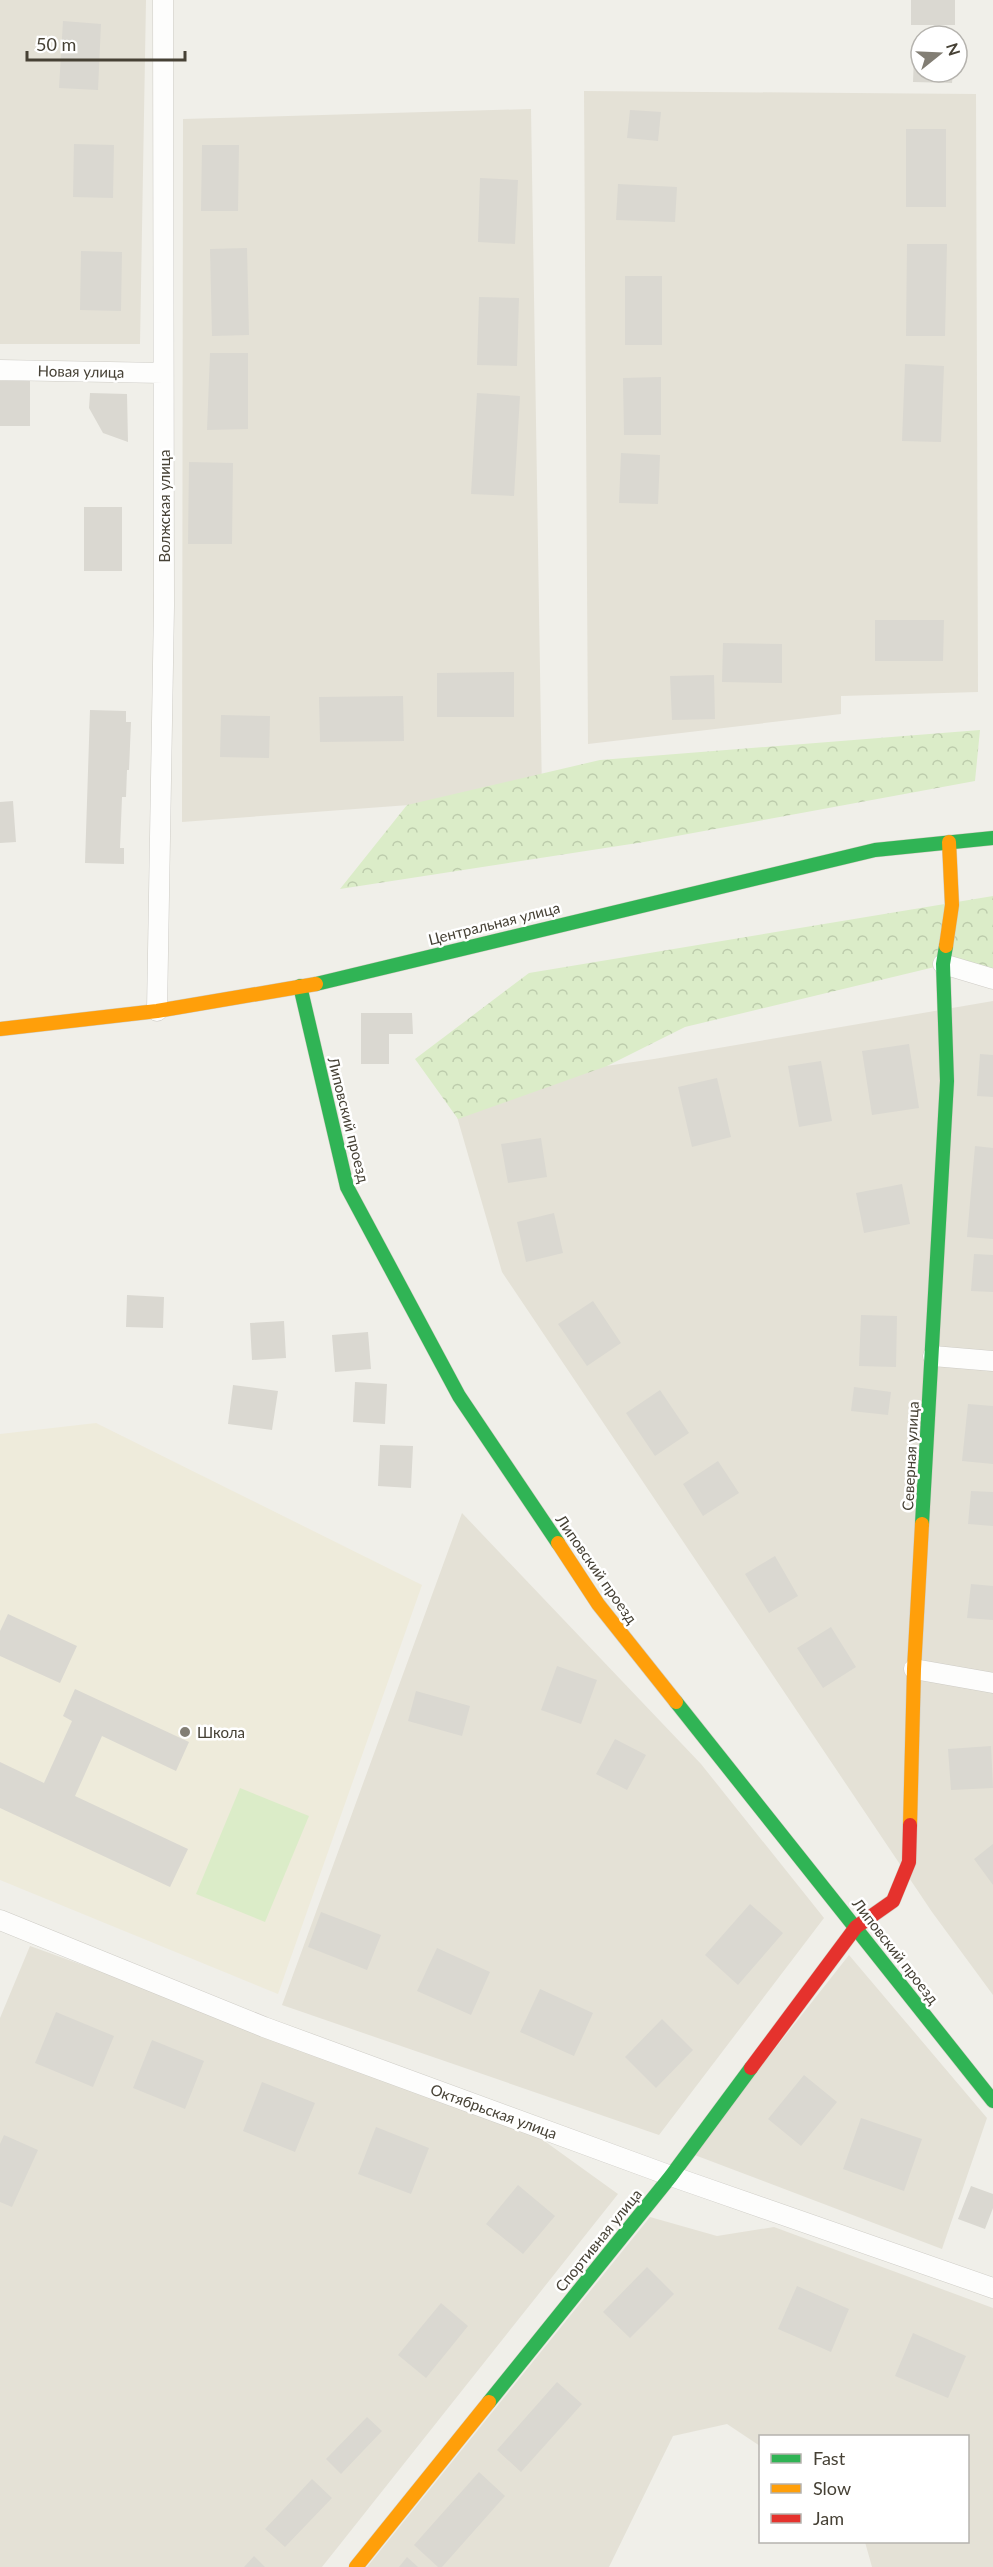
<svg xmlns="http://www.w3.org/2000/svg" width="993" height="2567" viewBox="0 0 993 2567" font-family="Lato,sans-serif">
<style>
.residential{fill:#e4e1d6}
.education{fill:#eeebdb}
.grass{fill:#dbecc8}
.forest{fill:url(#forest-crowns)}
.building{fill:#dad8d1}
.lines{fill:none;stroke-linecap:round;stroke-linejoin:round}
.street-casing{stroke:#ceccc6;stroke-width:21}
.fast-casing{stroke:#d0ccc0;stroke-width:15}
.slow-casing{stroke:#d0ccc0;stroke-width:15}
.jam-casing{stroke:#d0ccc0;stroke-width:15}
.street{stroke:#fdfdfc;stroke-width:20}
.fast{stroke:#30b455;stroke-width:14}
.slow{stroke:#ff9f0a;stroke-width:14}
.jam{stroke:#e5322d;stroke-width:14}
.poi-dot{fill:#827e74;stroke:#fff;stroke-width:2}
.labels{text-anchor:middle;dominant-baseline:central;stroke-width:5;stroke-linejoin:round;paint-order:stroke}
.street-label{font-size:15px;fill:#464135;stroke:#fff}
.poi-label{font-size:15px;fill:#464135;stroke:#fff;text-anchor:start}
</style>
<defs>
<pattern id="forest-crowns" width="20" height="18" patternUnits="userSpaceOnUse" patternTransform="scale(1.5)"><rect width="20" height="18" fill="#dbecc8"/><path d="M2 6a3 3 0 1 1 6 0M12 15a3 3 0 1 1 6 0" fill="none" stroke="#bdccac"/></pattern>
</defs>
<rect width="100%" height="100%" fill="#f0efe9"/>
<path class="residential" d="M0 0H146L140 344H0Z
M584 91 976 94 978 692 841 696V714L588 744Z
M531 109 542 795 182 822 183 119Z
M993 1001V1995L932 1912 502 1272 449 1089 654 1059Z
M462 1513 701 1764 824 1918 659 2135 282 2005Z
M30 1946 518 2122 618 2194 322 2567H0V2018Z
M849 1955 987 2118 942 2249 692 2154Z
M650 2217 717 2236 774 2227 993 2308V2567H872L865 2542H968V2436H760V2446L727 2424 673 2436 609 2567H367Z"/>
<path class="education" d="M96 1423 422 1585 278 1994 0 1880V1434Z"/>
<path class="grass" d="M240 1788 309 1816 265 1922 196 1894Z"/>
<path class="forest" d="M980 730 975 781 644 842 340 889 407 805 600 760Z
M993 896V979L943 965 685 1027 607 1066 458 1119 415 1059 529 973Z"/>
<path class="building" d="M911 0H955V25H911Z
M63 21 101 24 98 90 59 88Z
M914 55 921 56V72H953L952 83 913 82Z
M630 110 661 112 658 141 627 138Z
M906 129H946V207H906Z
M74 144 114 145 113 198 73 197Z
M202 145H239L238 211H201Z
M480 178 518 180 515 244 478 242Z
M618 184 677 187 675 222 616 220Z
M907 244H947L945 336H906Z
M247 248 249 335 212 336 210 249Z
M81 251 122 252 121 311 80 310Z
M625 276H662V345H625Z
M479 297 519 298 517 366 477 365Z
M210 353H248V429L207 430Z
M905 364 944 366 941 442 902 441Z
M661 377V435H624L623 378Z
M0 381H30V426H0Z
M90 393 127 394 128 442 103 433 89 408Z
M477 393 520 396 514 496 471 494Z
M621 453 660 455 658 504 619 503Z
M189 462 233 463 232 544H188Z
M84 507H122V571H84Z
M875 620H944L943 661H875Z
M723 643 782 644V683L722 682Z
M514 672V717H437V673Z
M714 675 715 719 672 720 670 676Z
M403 696 404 741 320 742 319 697Z
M90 710 126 711V722H131L129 770H127L126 797H122L120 848H124V864L85 863Z
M221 715 270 716 269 758 220 757Z
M13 801 16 842 0 843V802Z
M361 1013H412L413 1034H389V1064H361Z
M909 1044 919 1108 872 1115 862 1051Z
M980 1054 993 1055V1097L977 1096Z
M821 1061 832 1121 799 1127 788 1066Z
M717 1078 731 1137 692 1147 678 1087Z
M541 1138 547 1177 508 1183 501 1144Z
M975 1146 993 1148V1239L967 1237Z
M902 1184 910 1224 864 1233 856 1193Z
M554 1213 563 1253 526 1262 517 1222Z
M974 1254 993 1255V1292L971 1291Z
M127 1295 164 1297 163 1328 126 1327Z
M593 1301 621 1343 587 1366 558 1324Z
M861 1315 897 1316 896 1367 859 1366Z
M284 1321 286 1358 252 1360 250 1323Z
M368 1332 371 1369 335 1372 332 1335Z
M355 1382 387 1384 385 1424 353 1422Z
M233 1385 278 1391 272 1430 228 1424Z
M854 1387 891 1392 888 1415 851 1411Z
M660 1390 689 1433 655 1456 626 1413Z
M968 1404 993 1406V1464L962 1461Z
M380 1445 413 1446 411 1488 378 1486Z
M718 1461 739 1493 703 1516 683 1484Z
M971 1491 993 1492V1526L968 1524Z
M775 1556 798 1596 769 1613 745 1574Z
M971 1584 993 1586V1620L967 1618Z
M8 1614 77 1646 60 1683 0 1656V1631Z
M831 1627 856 1667 823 1688 797 1648Z
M557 1666 597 1680 581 1724 541 1710Z
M75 1689 189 1742 176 1771 102 1736 75 1796 188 1849 170 1887 0 1808V1762L44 1783 72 1721 63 1716Z
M416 1691 470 1706 462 1736 408 1721Z
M615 1739 646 1755 627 1790 596 1774Z
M991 1746 993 1788 951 1790 948 1749Z
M993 1844V1885L974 1859Z
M750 1904 783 1933 738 1985 705 1955Z
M321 1912 381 1935 367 1970 308 1947Z
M437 1948 490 1972 471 2015 417 1991Z
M540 1989 593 2013 574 2056 520 2032Z
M56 2012 114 2036 93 2087 35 2063Z
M662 2019 693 2050 656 2088 625 2057Z
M152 2040 204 2061 185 2109 133 2088Z
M804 2075 837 2102 801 2146 768 2119Z
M262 2082 315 2103 295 2152 243 2131Z
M861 2118 922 2139 904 2191 843 2169Z
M376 2127 429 2148 411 2194 358 2174Z
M4 2135 38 2150 12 2207 0 2202V2144Z
M518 2185 555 2216 523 2254 486 2224Z
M971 2186 993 2194V2208L985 2229 958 2219Z
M647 2267 674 2294 630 2338 603 2312Z
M797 2286 849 2309 831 2352 778 2329Z
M441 2303 468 2326 426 2378 398 2355Z
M913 2333 966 2356 948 2398 895 2376Z
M557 2382 582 2404 521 2472 497 2450Z
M367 2417 382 2431 341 2474 326 2459Z
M479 2472 505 2496 442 2567H438L414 2545Z
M312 2479 332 2498 285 2547 265 2529Z
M254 2556 265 2567H244Z
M407 2557 418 2567H399Z"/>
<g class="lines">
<defs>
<path id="street" d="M0 370 163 373
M943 964 993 979
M157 1011 164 606 163 0
M933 1356 993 1361
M914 1669 993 1683
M0 1920 264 2027 671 2176 993 2288"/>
<path id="fast" d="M316 984 875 850 993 838
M300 986 347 1187 459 1396 558 1543
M922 1524 947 1081 943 964 946 946
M676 1702 993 2101
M489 2402 671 2176 751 2068"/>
<path id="slow" d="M946 946 952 905 949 842
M0 1029 157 1011 316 984
M558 1543 598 1604 676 1702
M910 1825 914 1669 922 1524
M356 2567 489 2402"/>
<path id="jam" d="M751 2068 856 1927 893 1901 909 1862 910 1825"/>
</defs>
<use href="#street" class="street-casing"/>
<use href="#fast" class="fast-casing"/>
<use href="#slow" class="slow-casing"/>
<use href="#jam" class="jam-casing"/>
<use href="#street" class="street"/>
<use href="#fast" class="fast"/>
<use href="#slow" class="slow"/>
<use href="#jam" class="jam"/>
</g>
<circle class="poi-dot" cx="185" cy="1732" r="6"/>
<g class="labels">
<g class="street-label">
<text transform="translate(81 371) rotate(1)">Новая улица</text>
<text transform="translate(164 506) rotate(-90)">Волжская улица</text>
<text transform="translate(494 923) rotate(-14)">Центральная улица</text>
<text transform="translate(349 1120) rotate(76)">Липовский проезд</text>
<text transform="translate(910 1456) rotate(-87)">Северная улица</text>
<text transform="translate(597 1569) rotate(55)">Липовский проезд</text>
<text transform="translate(896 1951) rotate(52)">Липовский проезд</text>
<text transform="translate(494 2111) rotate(20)">Октябрьская улица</text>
<text transform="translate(598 2240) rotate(-51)">Спортивная улица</text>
</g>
<g class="poi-label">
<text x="197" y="1732">Школа</text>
</g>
</g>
<rect x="759" y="2435" width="210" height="108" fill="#ffffff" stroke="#b5b3ae" stroke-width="1.5"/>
<rect x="771" y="2454" width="30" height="9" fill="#30b455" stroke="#b5b3ae" stroke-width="1.5"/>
<text x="813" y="2465" font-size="18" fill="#464135">Fast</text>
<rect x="771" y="2484" width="30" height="9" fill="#ff9f0a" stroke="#b5b3ae" stroke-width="1.5"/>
<text x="813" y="2495" font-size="18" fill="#464135">Slow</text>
<rect x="771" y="2514" width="30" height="9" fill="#e5322d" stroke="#b5b3ae" stroke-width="1.5"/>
<text x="813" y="2525" font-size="18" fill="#464135">Jam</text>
<g transform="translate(939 54) rotate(72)"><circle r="28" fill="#ffffff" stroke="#b5b3ae" stroke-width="1.5"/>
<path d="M0-4.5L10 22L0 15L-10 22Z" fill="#827e74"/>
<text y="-9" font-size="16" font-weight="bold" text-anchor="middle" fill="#464135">N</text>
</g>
<path d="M27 51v9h158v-9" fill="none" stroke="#464135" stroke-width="3"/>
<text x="36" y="51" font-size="18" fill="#464135" stroke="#ffffff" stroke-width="4.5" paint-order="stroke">50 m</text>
</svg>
